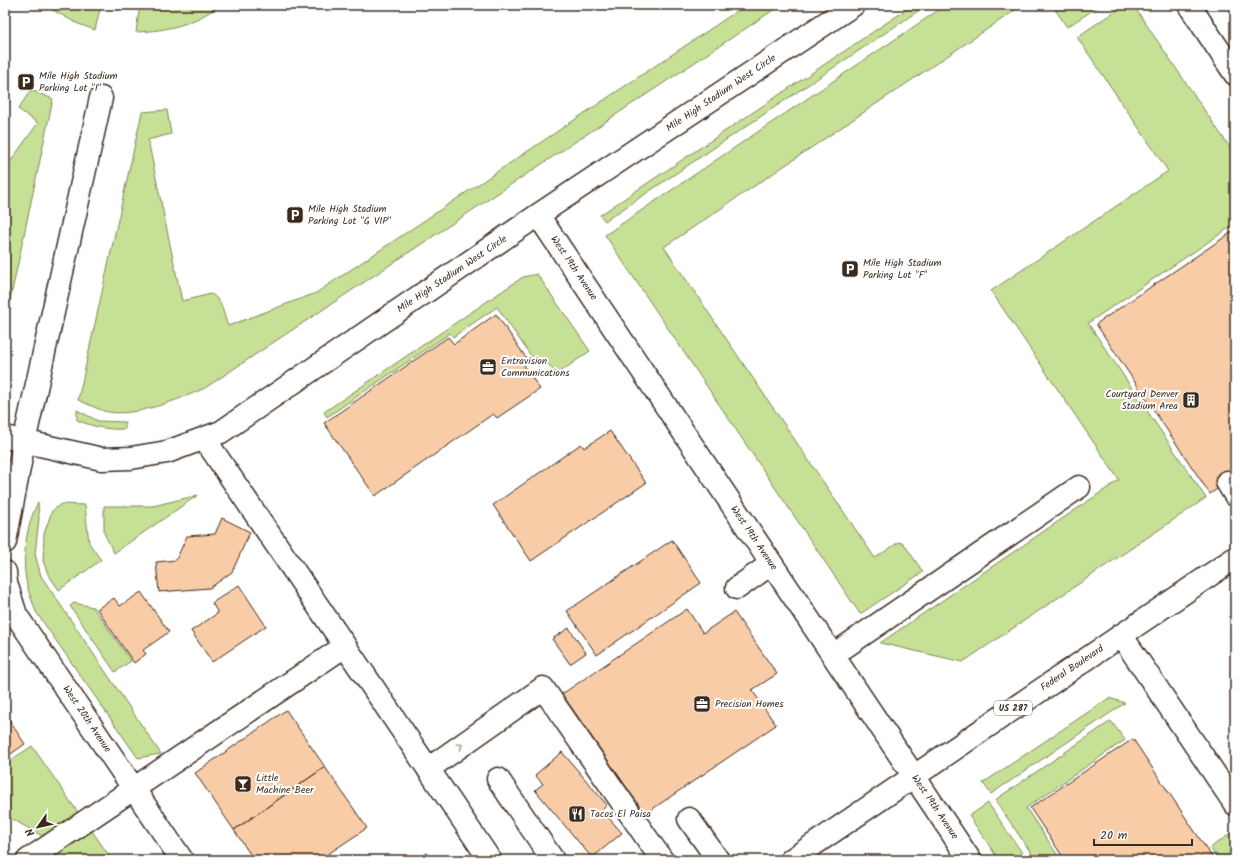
<svg xmlns="http://www.w3.org/2000/svg" width="1240" height="865" viewBox="0 0 1240 865" font-family="Kalam,sans-serif">
<style>
.green{fill:#c6e096;stroke:#80855a}
.building{fill:#f8cca7;stroke:#3b2a1e}
.lines{fill:none;stroke-linecap:round;stroke-linejoin:round}
.minor-casing{stroke:#3b2a1e;stroke-width:25}
.major-casing{stroke:#3b2a1e;stroke-width:25}
.minor{stroke:#fff;stroke-width:22}
.major{stroke:#fff;stroke-width:22}
.oneway{stroke:#a79f9a}
.labels{text-anchor:middle;dominant-baseline:central;stroke-width:4;stroke-linejoin:round;paint-order:stroke}
.shield{fill:#fff;stroke:#766a62;stroke-width:1}
.shield-label{font-size:9px;font-weight:bold;fill:#3b2a1e}
.poi-label{font-size:10px;fill:#3b2a1e;stroke:#fff;text-anchor:start}
.street-label{font-size:10px;fill:#3b2a1e;stroke:#fff}
</style>
<rect width="100%" height="100%" fill="#fff"/>
<filter id="ink" filterUnits="userSpaceOnUse"><feTurbulence type="fractalNoise" baseFrequency=".025" numOctaves="2"/><feDisplacementMap in="SourceGraphic" scale="8" xChannelSelector="R" yChannelSelector="G"/><feConvolveMatrix kernelMatrix="1 2 1 2 8 2 1 2 1" color-interpolation-filters="sRGB"/></filter>
<g filter="url(#ink)">
<path class="green" d="M44 5H101L95 30 76 23Z
M140 5H220C195 24 166 31 136 32Z
M746 5H781L205 388C180 399 132 419 104 411 95 408 86 403 78 400L142 112 167 110 171 134 148 140 182 301 211 294C223 300 223 314 228 326L316 293Z
M913 5H927L605 221 600 215Z
M946 5H1023L664 247 875 558 899 542 904 544 923 572 860 614 605 235Z
M1052 5H1101L1067 27Z
M1124 5H1133L1235 155V224L1088 323 1206 498 963 662 880 643 1119 480 991 291 1168 171 1077 37Z
M31 90 53 99 5 324V169L38 123 18 109Z
M537 274 590 351 556 375 546 361 538 366 497 307 453 337 450 333 327 417 324 412 523 277Z
M77 410 98 421 125 422V429C107 430 94 427 77 420Z
M198 495 114 553 104 533V506H153Z
M38 502 39 519 35 554 41 576 161 754 138 758 36 612C33 603 29 594 27 585 21 559 26 526 38 502Z
M61 504 85 505 89 543 101 560 59 590 48 574 43 561 44 534 52 511Z
M74 603 93 607 131 661 115 672 70 606Z
M1109 698 1125 703 991 794 983 783Z
M1111 721 1125 740 1026 808 1061 860H1036L995 800Z
M32 746 79 814 44 837 5 815V764Z
M988 803 1027 860H999L969 816Z
M90 828 112 860H62L56 852Z
M1235 830V858L1232 860H1218L1210 848Z"/>
<path class="building" d="M1235 230V476L1210 494 1096 324Z
M496 314 529 362 524 366 540 389 497 418 493 414 375 496 324 423 448 337 454 344Z
M610 431 646 483 531 561 493 505 581 444 584 448Z
M222 518 250 532 232 572 210 588 159 592 156 562 176 560 187 536 215 534Z
M672 540 701 583 597 655 567 611Z
M239 585 266 626 212 662 191 631 218 613 212 603Z
M141 592 169 632 143 650 146 654 134 663 97 609 114 598 120 606Z
M687 609 703 633 734 612 777 674 752 690 776 725 645 814 562 694Z
M569 628 586 653 570 664 552 639Z
M286 710 325 767 234 830 195 773Z
M5 714 25 744 5 758Z
M1133 739 1214 860H1065L1030 808Z
M562 752 607 805 602 810 622 833 592 858 535 790 543 784 535 775Z
M325 767 367 828 319 860H254L234 830Z
M427 853 431 860H417Z"/>
<g class="lines">
<defs>
<path id="minor" d="M1189 5 1235 74
M538 215 970 860
M5 437 102 459 131 458 167 452 221 432 538 215 853 5
M204 438 490 860
M1227 482 1235 495
M5 542 24 442 101 98
M5 572 6 583 16 615 182 860
M737 588 771 564
M1121 635 1235 804
M833 655 1079 487
M428 769 543 688 662 860
M498 779 553 860
M689 819 718 860
M28 860 345 646"/>
<path id="major" d="M791 860 1235 558"/>
</defs>
<use href="#minor" class="minor-casing"/>
<use href="#major" class="major-casing"/>
<use href="#minor" class="minor"/>
<use href="#major" class="major"/>
</g>
<defs><path id="oneway-chevron" d="M-2-3.5L2.5 0L-2 3.5" fill="none" stroke-width="1.6" stroke-linecap="round" stroke-linejoin="round"/></defs>
<use class="oneway" href="#oneway-chevron" transform="translate(460 746) rotate(-35)"/>
</g>
<defs>
<symbol id="parking-square" viewBox="-11 -11 22 22"><rect x="-9" y="-9" width="18" height="18" rx="4" fill="#3b2a1e" stroke="#fff"/><path d="M-3.5-5.5H1a3.5 3.5 0 0 1 0 7H-1V5.5H-3.5ZM-1-3.4V-.6H.8a1.4 1.4 0 0 0 0-2.8Z" fill="#fff"/></symbol>
<symbol id="office-square" viewBox="-11 -11 22 22"><rect x="-9" y="-9" width="18" height="18" rx="4" fill="#3b2a1e" stroke="#fff"/><path d="M-6-3h4V-5.5h4V-3h4V5H-6ZM-1-4.5V-3h2v-1.5ZM-6 0V1H6V0Z" fill="#fff"/></symbol>
<symbol id="building-square" viewBox="-11 -11 22 22"><rect x="-9" y="-9" width="18" height="18" rx="4" fill="#3b2a1e" stroke="#fff"/><path d="M-4-6H4V6H1V3H-1V6H-4ZM-2.5-4.3h1.7v1.8h-1.7ZM.8-4.3h1.7v1.8H.8ZM-2.5-1h1.7V.8h-1.7ZM.8-1h1.7V.8H.8Z" fill="#fff"/></symbol>
<symbol id="bar-square" viewBox="-11 -11 22 22"><rect x="-9" y="-9" width="18" height="18" rx="4" fill="#3b2a1e" stroke="#fff"/><path d="M-6-5H6L.8 .8V4.5H3.5V6h-7V4.5H-.8V.8Z" fill="#fff"/></symbol>
<symbol id="restaurant-square" viewBox="-11 -11 22 22"><rect x="-9" y="-9" width="18" height="18" rx="4" fill="#3b2a1e" stroke="#fff"/><path d="M-5-6h1v4h1v-4h1v4h1v-4h1v5L-1.5 .5V6h-2V.5L-5-1ZM5-6V6H3V1.5H1.5Q1.5-4 5-6Z" fill="#fff"/></symbol>
</defs>
<g fill-rule="evenodd">
<use href="#parking-square" x="16" y="72" width="20" height="20"/>
<use href="#parking-square" x="285" y="205" width="20" height="20"/>
<use href="#parking-square" x="840" y="259" width="20" height="20"/>
<use href="#office-square" x="478" y="357" width="20" height="20"/>
<use href="#building-square" x="1181" y="390" width="20" height="20"/>
<use href="#office-square" x="692" y="694" width="20" height="20"/>
<use href="#bar-square" x="233" y="774" width="20" height="20"/>
<use href="#restaurant-square" x="567" y="804" width="20" height="20"/>
</g>
<g class="labels">
<rect class="shield" x="994" y="701" width="38" height="14" rx="3"/>
<g class="shield-label">
<text x="1013" y="708">US 287</text>
</g>
<g class="poi-label">
<text x="39" y="76">Mile High Stadium<tspan x="39" dy="12">Parking Lot "I"</tspan></text>
<text x="308" y="209">Mile High Stadium<tspan x="308" dy="12">Parking Lot "G VIP"</tspan></text>
<text x="863" y="263">Mile High Stadium<tspan x="863" dy="12">Parking Lot "F"</tspan></text>
<text x="501" y="361">Entravision<tspan x="501" dy="12">Communications</tspan></text>
<text x="1178" y="394" text-anchor="end">Courtyard Denver<tspan x="1178" dy="12">Stadium Area</tspan></text>
<text x="715" y="704">Precision Homes</text>
<text x="256" y="778">Little<tspan x="256" dy="12">Machine Beer</tspan></text>
<text x="590" y="814">Tacos El Paisa</text>
</g>
<g class="street-label">
<text transform="translate(721 93) rotate(-34)">Mile High Stadium West Circle</text>
<text transform="translate(574 268) rotate(56)">West 19th Avenue</text>
<text transform="translate(452 274) rotate(-34)">Mile High Stadium West Circle</text>
<text transform="translate(754 538) rotate(56)">West 19th Avenue</text>
<text transform="translate(1072 668) rotate(-34)">Federal Boulevard</text>
<text transform="translate(87 719) rotate(56)">West 20th Avenue</text>
<text transform="translate(935 807) rotate(56)">West 19th Avenue</text>
</g>
</g>
<rect width="1240" height="865" fill="none" stroke="#fff" stroke-width="20"/>
<rect x="10" y="10" width="1220" height="845" fill="none" stroke="#3b2a1e" stroke-width="1.5" filter="url(#ink)"/>
<g transform="translate(38 827) rotate(236)" stroke="#ffffff" stroke-width="3" paint-order="stroke">
<path d="M0-3L7 15L0 10L-7 15Z" fill="#3b2a1e"/>
<text y="-6" font-size="11" font-weight="bold" text-anchor="middle" fill="#3b2a1e">N</text>
</g>
<path d="M1094 839v6h98v-6" fill="none" stroke="#3b2a1e" stroke-width="2"/>
<text x="1100" y="839" font-size="12" fill="#3b2a1e" stroke="#ffffff" stroke-width="3" paint-order="stroke">20 m</text>
</svg>
